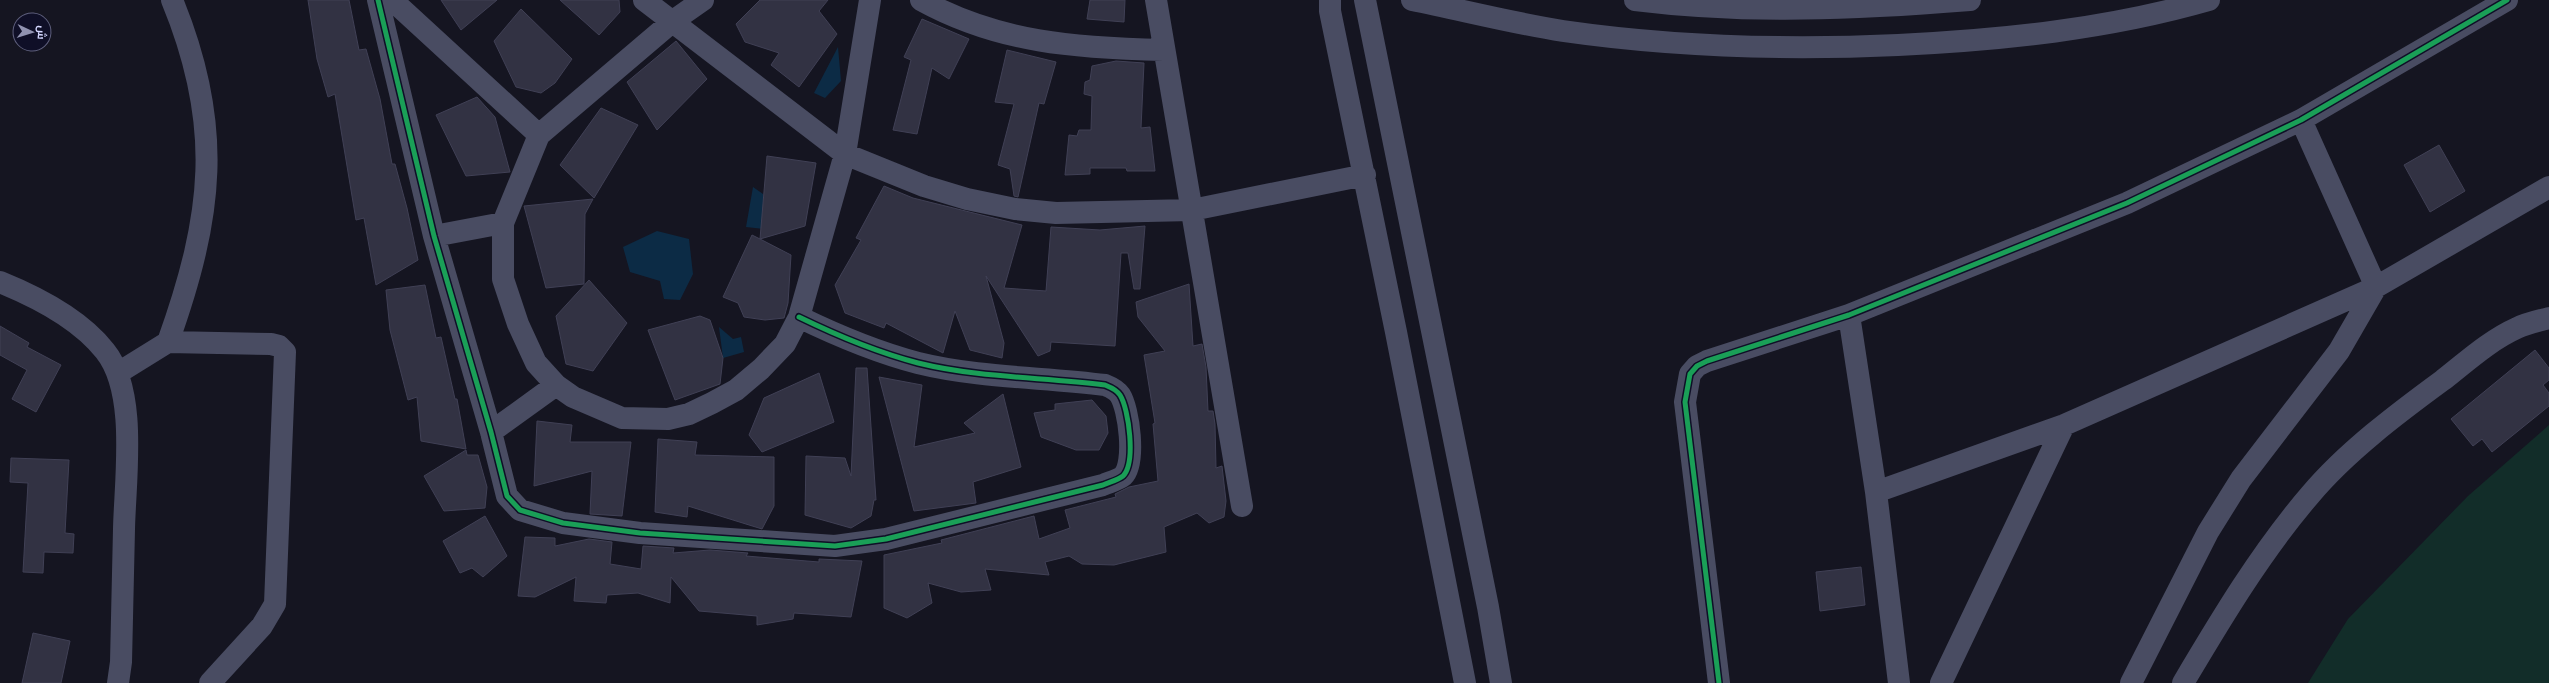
<svg xmlns="http://www.w3.org/2000/svg" width="2549" height="683" viewBox="0 0 2549 683" font-family="'Archivo Narrow',Cairo,sans-serif">
<style>
.green{fill:#122d29}
.water{fill:#0c2b45}
.building{fill:#323243;stroke:#404055}
.lines{fill:none;stroke-linecap:round;stroke-linejoin:round}
.minor{stroke:#494c62;stroke-width:22}
.cycleway-casing{stroke:#0f0f27;stroke-width:8}
.cycleway{stroke:#1a9f57;stroke-width:5}
</style>
<rect width="100%" height="100%" fill="#151521"/>
<path class="green" d="M2549 425V683H2308L2348 619 2468 496Z"/>
<path class="water" d="M838 47 841 81 825 98 814 93Z
M753 187 763 194 764 229 746 227Z
M657 231 689 239 693 274 680 300 664 299 660 281 630 272 623 247Z
M719 327 733 339 741 337 744 352 723 358Z"/>
<path class="building" d="M308 0H349L359 50 366 49 380 99 392 164H395L407 208 418 260 376 285 364 218 356 220 335 94 328 97 317 59Z
M441 0H497L461 30Z
M560 0H619L620 12 599 35Z
M760 0H828L819 11 837 34 799 87 771 65 779 53 745 42 736 24Z
M1090 0H1125L1124 22 1087 19Z
M521 9 572 59 555 83 541 93 516 87 494 41Z
M922 19 969 39 949 79 932 68 917 134 893 130 911 60 904 57Z
M676 41 707 79 657 130 627 82Z
M1007 50 1056 62 1044 104 1039 103 1018 197 1014 196 1010 169 998 165 1014 104 995 102Z
M1116 61 1144 63 1141 128 1150 127 1155 171H1127L1126 168H1090V174L1065 175 1069 135 1077 136 1079 130H1091L1092 96 1084 94 1085 82 1090 80 1092 66Z
M477 97 495 117 510 172 466 176 436 115Z
M601 108 638 125 594 198 560 165Z
M2439 145 2465 191 2430 212 2404 165Z
M767 156 816 163 805 226 760 239 791 255 788 303 784 318 765 320 744 317 738 303 723 297 752 235 760 239Z
M884 186 913 198 1022 225 1004 288 1046 291 1051 227 1100 230 1145 226 1140 289H1134L1128 253H1121L1115 346 1051 342 1050 351 1038 356 986 276 1004 343 1002 358 970 350 955 311 943 353 886 323 884 328 845 313 835 285 861 240 856 238Z
M593 199 585 214 584 284 546 288 524 206Z
M589 280 627 323 593 371 566 364 556 316Z
M1189 284 1193 346 1202 344 1206 367 1208 411H1213L1215 424 1216 468 1222 466 1226 501 1224 517 1209 523 1197 513 1164 527 1166 552 1114 565 1082 564 1069 556 1045 562 1049 575 985 569 991 590 961 592 928 583 932 603 907 618 884 608V555L942 543 941 540 1034 516 1039 539 1070 528 1065 510 1116 497 1115 494 1129 487 1158 481 1153 424 1155 423 1144 355 1165 351 1138 317 1136 302Z
M425 285 436 338 441 337 455 399H457L466 449 421 441 417 397 408 400 390 330 386 290Z
M700 316 710 320 723 358 720 384 675 400 648 330Z
M0 326 29 343 27 347 61 365 36 412 12 399 27 370 0 355Z
M2535 350 2549 368V380L2543 385 2549 393V406L2492 452 2482 439 2473 446 2451 419Z
M856 368H867L876 500H874L871 516 851 528 805 515 806 456 845 458 851 476Z
M819 373 834 422 762 452 749 435 764 398Z
M879 377 922 385 914 447 975 433 964 423 1003 394 1021 467 973 482 976 503 914 511Z
M1092 400 1106 416 1108 433 1099 450H1076L1041 437 1034 413 1055 410V404Z
M537 421 572 425 570 442H631L622 516 590 514 592 471 534 486Z
M658 439 697 442 695 455 774 457V506L762 529 688 506 687 517 655 512Z
M466 450 467 455H478L487 487 485 508 444 511 424 476Z
M11 458 69 460 65 533 74 534 73 553 44 552 43 573 23 572 28 483 10 482Z
M485 516 507 556 483 577 472 568 460 573 443 541Z
M525 537 555 538V546L589 539 612 542 610 564 641 569 643 546 674 548 673 553 710 550 748 553 746 556 819 562V559L862 561 851 617 794 613 793 619 757 625V616L699 611 671 577 670 603 638 593 607 595 606 603 574 601 576 577 535 597 518 596Z
M1861 567 1865 605 1820 611 1816 572Z
M33 633 70 641 61 683H22Z"/>
<g class="lines">
<path class="minor" d="M378 0 434 236 491 432 507 496 520 510 563 523 640 533 835 546 886 539 1103 485C1110 482 1118 480 1123 476 1136 463 1129 409 1120 395 1116 389 1110 387 1105 385 1043 377 979 378 918 363 876 352 838 336 799 317
M392 0 539 135
M644 0 845 154 924 186 967 199 1015 209 1056 213 1192 210 1365 175
M703 0 673 21 539 135 503 223V279L518 324 536 363 556 385 573 397 622 418 668 419 689 414 712 403 736 390 761 369 785 344 799 317 845 154 870 0
M921 0C999 43 1077 48 1164 50
M1156 0 1242 506
M1330 0V11L1396 332 1465 683
M1365 0 1488 607 1501 683
M1412 0C1462 10 1512 23 1563 31 1674 47 1786 50 1898 45 2003 40 2108 29 2209 0
M1635 0C1747 14 1858 9 1970 0
M434 236 503 223
M0 282C37 297 80 319 105 351 138 392 125 479 124 529 123 573 122 617 121 662L118 683
M1849 315 1876 492 1899 683
M168 342C213 216 224 126 172 0
M118 373 168 342 271 344 279 346 285 352 275 604 262 626 210 683
M491 432 556 385
M1876 492 2064 425 2376 287 2549 187
M1719 683 1685 402 1690 374 1697 366 1707 361 1849 315 2127 203 2301 120 2507 0
M1941 683 2064 425
M2131 683 2208 532 2241 479 2339 351 2376 287 2301 120
M2183 683C2221 619 2261 552 2310 495 2346 452 2398 413 2443 380 2466 362 2490 340 2517 328 2527 323 2538 321 2549 318"/>
<defs>
<path id="cycleway" d="M378 0 434 236 491 432 507 496 520 510 563 523 640 533 835 546 886 539 1103 485C1110 482 1118 480 1123 476 1136 463 1129 409 1120 395 1116 389 1110 387 1105 385 1043 377 979 378 918 363 876 352 838 336 799 317
M1719 683 1685 402 1690 374 1697 366 1707 361 1849 315 2127 203 2301 120 2507 0"/>
</defs>
<use href="#cycleway" class="cycleway-casing"/>
<use href="#cycleway" class="cycleway"/>
</g>
<g transform="translate(32 32) rotate(94)"><circle r="19" fill="#0f0f27" stroke="#5e5f7d"/>
<path d="M0-3L7 15L0 10L-7 15Z" fill="#9193b1"/>
<text y="-6" font-size="11" font-weight="bold" text-anchor="middle" fill="#d4d7ff">ش</text>
</g>
</svg>
